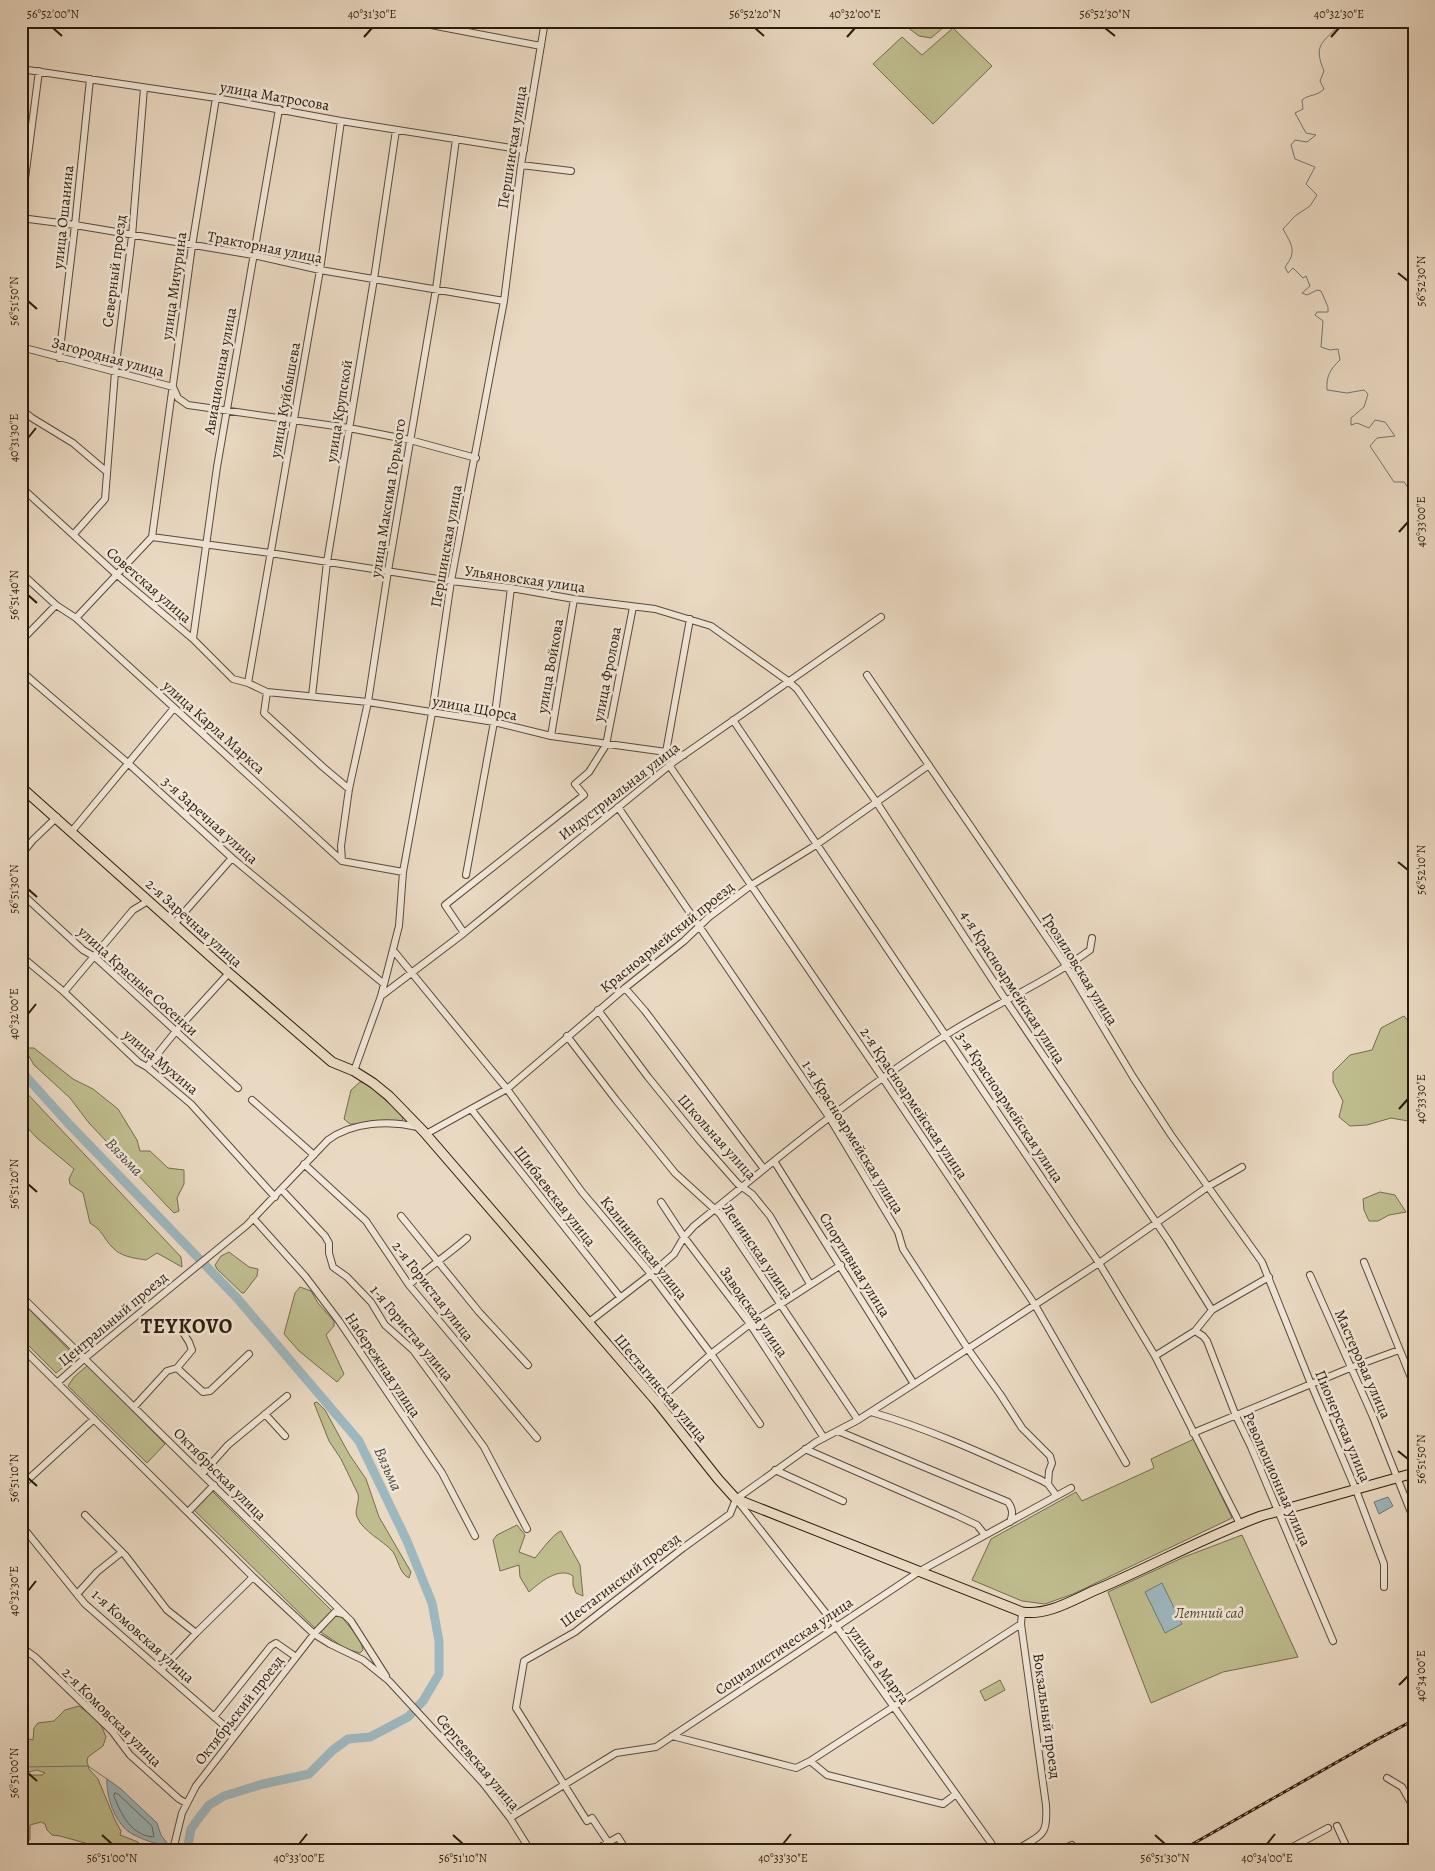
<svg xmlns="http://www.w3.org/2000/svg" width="1435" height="1871" viewBox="0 0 1435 1871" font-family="Alegreya,serif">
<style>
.green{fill:#bfbd8e;stroke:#746c4d}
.water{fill:#9db7be;stroke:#6f7877}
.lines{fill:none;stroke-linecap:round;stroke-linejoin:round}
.shore{stroke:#636865;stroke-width:1}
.stream{stroke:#6f7877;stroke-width:1}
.river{stroke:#9db7be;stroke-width:9}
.minor-casing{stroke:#594a3a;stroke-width:8}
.major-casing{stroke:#291a0c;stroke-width:11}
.minor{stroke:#f1e6d7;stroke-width:6}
.major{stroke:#ead9c2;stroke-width:9}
.rail-casing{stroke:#291a0c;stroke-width:3}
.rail{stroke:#f1e6d7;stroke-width:1;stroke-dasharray:4;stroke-linecap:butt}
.ticks{fill:none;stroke:#291a0c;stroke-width:2}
.labels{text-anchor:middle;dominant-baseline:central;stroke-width:5;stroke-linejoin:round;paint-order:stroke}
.street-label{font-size:15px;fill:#291a0c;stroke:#f1e6d7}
.park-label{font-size:15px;font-style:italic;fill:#564b33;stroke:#f1e6d7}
.water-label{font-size:16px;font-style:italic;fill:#4c4941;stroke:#f1e6d7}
.district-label{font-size:20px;font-weight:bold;letter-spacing:1px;fill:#291a0c;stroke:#f1e6d7}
.neatline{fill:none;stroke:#291a0c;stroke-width:2}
.ticks-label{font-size:12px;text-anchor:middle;fill:#291a0c}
</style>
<rect width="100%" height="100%" fill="#ead9c2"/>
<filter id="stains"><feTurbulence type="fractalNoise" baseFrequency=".004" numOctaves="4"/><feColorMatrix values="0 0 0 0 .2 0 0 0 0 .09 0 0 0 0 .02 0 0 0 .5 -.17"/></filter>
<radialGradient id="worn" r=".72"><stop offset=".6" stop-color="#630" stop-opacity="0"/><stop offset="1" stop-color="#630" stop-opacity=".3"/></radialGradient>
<path class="green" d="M899 21H951L931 38 919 36Z
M953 28 992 66 933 124 873 64 902 37 922 55Z
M1404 1016 1414 1028V1122L1391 1118 1367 1125 1350 1126 1339 1117 1343 1101 1333 1082V1072L1350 1055 1372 1050 1381 1028Z
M28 1048H34L73 1079 93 1089 118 1109 137 1140 140 1151H150L168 1168 184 1170V1184L177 1198 179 1211 174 1213 168 1207 89 1123 70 1098 34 1065 27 1053Z
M360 1082H365L402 1115 403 1119 399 1123 350 1124 344 1119 351 1090Z
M21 1087 181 1257 182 1267 157 1253 146 1260C134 1258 121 1257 112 1247 102 1236 104 1232 90 1223L83 1193 70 1184 69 1179 74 1169 37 1138 21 1121Z
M1380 1192 1395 1195 1406 1212 1389 1215 1378 1221H1369L1364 1210 1363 1199Z
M229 1252 249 1267 258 1269 257 1276 244 1293H242L217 1269 215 1265 221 1256Z
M300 1287 311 1291 318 1303 334 1321V1326L326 1335 344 1374 337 1382 299 1351 284 1334 295 1293Z
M21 1301 76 1357 56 1373 21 1338Z
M88 1365 165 1444 147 1463 68 1386 74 1377Z
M317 1402 325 1410 349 1454 366 1479 379 1517 411 1572 409 1578C399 1573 399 1561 393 1552 382 1539 364 1533 357 1517 354 1509 360 1502 358 1494L341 1459 329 1441 314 1403Z
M1194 1439 1232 1518 1073 1594 1045 1604 1022 1601 972 1580 991 1539 1076 1492 1082 1501 1154 1468 1151 1459Z
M212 1491 332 1611 316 1629 194 1510Z
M517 1525 525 1535 519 1552 535 1558C540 1552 554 1533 561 1531L580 1565 583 1596 576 1593 573 1585V1576C559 1566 539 1583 529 1592L520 1577 519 1565 500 1571 493 1540 497 1535Z
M1242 1535 1298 1657 1223 1672 1151 1703 1108 1592 1184 1557Z
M334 1615 341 1616C348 1626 361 1637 363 1650L360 1653 346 1649 321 1632V1629Z
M1000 1680 1005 1690 985 1701 980 1691Z
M79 1706 96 1719 102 1727 106 1737 103 1746 88 1757 87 1761 89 1769 98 1779 115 1820 121 1831 120 1835 138 1842 144 1850H110L60 1836 52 1835 47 1830 45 1824 41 1822 30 1825V1839L24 1849 21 1850V1779L28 1775H42L45 1773 37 1770 21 1774V1737L33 1740 34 1728 38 1723 54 1721 65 1710Z"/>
<path class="water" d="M1388 1497 1393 1506 1379 1514 1374 1502Z
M1162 1583 1182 1624 1165 1633 1145 1592Z
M107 1779 121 1789 157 1823 161 1835 167 1843C161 1845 154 1843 148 1841 138 1837 127 1833 121 1824 112 1813 106 1793 107 1779Z"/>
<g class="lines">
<path class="shore" d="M115 1793 118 1794 152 1826 154 1837C132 1836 121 1815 114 1796Z"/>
<path class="stream" d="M1337 21 1340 24C1322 44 1313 44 1324 71L1320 81 1324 89C1316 97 1309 94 1302 100L1303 109 1295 113 1306 133 1316 135 1307 142 1295 140 1291 145 1295 159 1315 167 1306 184 1317 195 1310 206 1295 216 1283 229C1292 245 1297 252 1285 267L1288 273 1293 268 1303 278 1306 276 1310 286 1302 293 1307 295 1317 290 1321 291 1328 307V312H1317L1315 315 1323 321 1321 347 1330 350 1338 349 1340 360C1330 369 1326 377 1327 390L1347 393 1364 390 1368 394 1364 407 1351 418V425L1357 423 1369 428 1375 420 1385 422 1395 436 1377 438 1370 446 1394 482H1404L1409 489 1414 487
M21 1767 88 1766 107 1779"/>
<path class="river" d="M21 1071 67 1122 237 1298 359 1441 407 1541 432 1603 439 1641V1674L423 1701 408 1717 370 1737 348 1739 333 1750 309 1774 263 1784 224 1796 209 1805 198 1819 191 1829 187 1850"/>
<defs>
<path id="minor" d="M410 21 541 46
M21 69 216 98 341 121 524 150
M521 165 571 171
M21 209 39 71
M21 218 75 225 253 255 320 270 504 301
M21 347 173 387 178 398 188 405 349 428 410 440 476 458
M59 358 75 225 90 79
M21 409 32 418 73 443 107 472
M21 487 116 574 193 639 233 679 248 683 267 692 368 702 494 722 551 736 666 752 675 761
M74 534 105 499 115 372 132 236 144 88
M152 537 270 553 451 581 511 588 574 599 655 609 711 626 788 681 797 689 877 803 1005 999 1168 1240 1212 1310
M152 537 192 246 216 98
M21 573 56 605 76 618 342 861 403 872
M76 618 152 537
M193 639 217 467 279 109
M21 641 56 605
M21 671 129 764 232 858 384 984
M867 675 1067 967 1133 1077 1171 1135 1262 1262 1311 1384 1356 1490 1384 1564V1587
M248 683 320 270 341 121
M267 692 264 713 323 767 349 789
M312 696 327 562 374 279 396 130
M733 720 1099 1263 1155 1356 1240 1524
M551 736 574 599
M684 755 666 752 690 619
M669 765 882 1077 1035 1305 1126 1463
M618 807 829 1117 898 1232 903 1249 968 1349 1000 1394 1022 1428 1050 1456 1052 1463 1049 1471 1048 1484
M72 831 174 708
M21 855 33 840 57 817
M342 861 341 846 349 789 368 702 388 571 436 289 456 139
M466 875 494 722 511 588
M21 893 83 950 95 957 238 1088
M174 924 232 858
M464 933 445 905 584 795 575 784 589 772 606 745 633 607
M393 950 507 1089 582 1192 651 1274 711 1354 760 1424
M21 956 64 992 138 1062 147 1067 191 1104 275 1197
M625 988 645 1011 764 1169
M64 992 133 910 148 901
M381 996 464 933 675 761 881 617
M598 1010 648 1077 700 1141 738 1184 752 1194 770 1216 810 1284
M567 1036 616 1100 675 1173 720 1214 858 1420
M147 1067 176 1031 229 973
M354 1071 381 996 399 926 403 872 432 713 451 581 504 301 521 165 545 21
M252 1100 314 1155
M471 1109 620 1297
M426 1134 507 1089 625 988 684 941 709 917 750 886 816 845 929 765
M774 1161 914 1384
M304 1164 366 1221 409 1285 537 1438
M282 1190 325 1236 329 1243V1253L333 1267 347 1277 371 1302 385 1325 413 1350 484 1447 527 1529
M661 1202 684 1237 750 1324 824 1438
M401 1216 479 1312 528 1365
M253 1218 305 1276 339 1321 442 1473 475 1536
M1364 1262 1414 1385
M1310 1275 1373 1417 1414 1520
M409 1285C427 1268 448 1255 467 1238
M21 1296 351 1621 386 1676
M589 1322 651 1274 674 1254 684 1237 694 1226C776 1159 857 1092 946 1035 993 1005 1045 983 1090 950L1092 938
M1195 1331 1203 1336 1207 1341 1236 1416 1251 1447 1333 1641
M21 1347 253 1577 314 1634 330 1644 363 1660 389 1681 483 1783 510 1818 530 1850
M1155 1356 1195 1331 1212 1310 1269 1277
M177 1368 192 1350 189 1342 182 1331
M57 1383 85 1358 247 1225 328 1140C352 1122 389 1120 418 1127
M657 1402 711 1354 750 1324 841 1265
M134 1407 167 1371 177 1368 203 1392 210 1391 249 1354
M871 1412C930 1429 986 1455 1041 1480L1048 1484 1056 1495
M265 1414 285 1436
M838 1431 1008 1502C1013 1509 1013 1514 1010 1522
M1193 1433 1350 1368 1399 1350
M805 1449 956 1515 977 1525 985 1535
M775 1470 843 1501
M202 1474 228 1445 287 1396
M21 1486 94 1419
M736 1499 816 1442 858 1420 914 1384 1099 1263 1209 1186 1242 1167
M737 1500 836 1626 996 1850
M188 1512 214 1485
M85 1515 125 1555 167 1610 196 1633
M21 1525 85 1604 235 1735
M78 1593 97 1572 122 1552
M21 1647 35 1657 112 1731 130 1755 179 1799 186 1803
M161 1670 196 1633 253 1577
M214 1717 271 1646 276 1643 296 1657
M672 1736 796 1768 810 1761 827 1775 943 1804 956 1794
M810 1761 1021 1624
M1387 1778 1402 1787 1414 1808
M510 1818 616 1753 656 1747 920 1571 1071 1488
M1337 1826 1348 1850
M608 1842 592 1818 587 1821 516 1708 524 1661 575 1632 683 1548 730 1514 736 1499
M173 1850 182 1813 196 1786 314 1634 335 1612 343 1614
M595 1850 618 1837 626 1850
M1016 1850C1042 1834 1048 1837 1046 1805L1021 1624 1022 1612
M1061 1850 1072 1845
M1287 1850 1328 1828"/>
<path id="major" d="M21 787 229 973 318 1050 332 1062 354 1071 373 1083 389 1096 424 1132 657 1402 718 1479 736 1499 1022 1612C1049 1616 1074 1599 1098 1589 1152 1566 1205 1537 1261 1516L1414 1473"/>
</defs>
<use href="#minor" class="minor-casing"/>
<use href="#major" class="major-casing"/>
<use href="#minor" class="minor"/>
<use href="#major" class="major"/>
<defs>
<path id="rail" d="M1182 1850 1376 1740 1414 1720"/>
</defs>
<use href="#rail" class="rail-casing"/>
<use href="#rail" class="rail"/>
</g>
<path class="ticks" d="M53 28 62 36M755 28 764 36M1105 28 1115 36M364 37 372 28M847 37 855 28M1331 37 1339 28M1398 273 1408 281M28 301 37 309M28 438 36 428M1399 532 1408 522M28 595 37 603M1398 862 1408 870M28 889 37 897M28 1014 36 1004M1399 1109 1408 1099M28 1184 37 1192M1398 1451 1408 1459M28 1478 37 1486M28 1591 36 1581M1399 1685 1408 1676M28 1773 37 1781M102 1835 112 1844M453 1835 463 1844M1155 1835 1165 1844M299 1844 307 1834M783 1844 791 1834M1267 1844 1275 1834"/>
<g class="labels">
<g class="street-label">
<text transform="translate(275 96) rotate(10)">улица Матросова</text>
<text transform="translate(512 147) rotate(-81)">Першинская улица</text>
<text transform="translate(63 217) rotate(-84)">улица Ошанина</text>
<text transform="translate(265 247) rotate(11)">Тракторная улица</text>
<text transform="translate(114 271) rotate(-83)">Северный проезд</text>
<text transform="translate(174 286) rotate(-82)">улица Мичурина</text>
<text transform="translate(108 357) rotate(15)">Загородная улица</text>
<text transform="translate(220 371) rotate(-80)">Авиационная улица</text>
<text transform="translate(285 400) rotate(-80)">улица Куйбышева</text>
<text transform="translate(339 411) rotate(-81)">улица Крупской</text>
<text transform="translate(388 498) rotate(-81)">улица Максима Горького</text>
<text transform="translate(446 546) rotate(-80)">Першинская улица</text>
<text transform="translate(525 579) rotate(8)">Ульяновская улица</text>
<text transform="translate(149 585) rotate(41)">Советская улица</text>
<text transform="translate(550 666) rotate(-80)">улица Войкова</text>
<text transform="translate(607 674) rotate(-79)">улица Фролова</text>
<text transform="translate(475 708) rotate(10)">улица Щорса</text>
<text transform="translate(214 727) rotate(42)">улица Карла Маркса</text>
<text transform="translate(619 791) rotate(-38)">Индустриальная улица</text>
<text transform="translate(210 820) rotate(42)">3-я Заречная улица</text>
<text transform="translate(194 923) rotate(42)">2-я Заречная улица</text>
<text transform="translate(667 937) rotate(-39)">Красноармейский проезд</text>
<text transform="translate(1080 969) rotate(58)">Грозиловская улица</text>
<text transform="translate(138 981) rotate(42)">улица Красные Сосенки</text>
<text transform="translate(1013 987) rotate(57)">4-я Красноармейская улица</text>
<text transform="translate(161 1062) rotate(40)">улица Мухина</text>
<text transform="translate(914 1103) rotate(56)">2-я Красноармейская улица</text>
<text transform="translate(1010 1107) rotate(56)">3-я Красноармейская улица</text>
<text transform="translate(717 1137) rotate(48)">Школьная улица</text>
<text transform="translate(853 1137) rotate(58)">1-я Красноармейская улица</text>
<text transform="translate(555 1196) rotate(52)">Шибаевская улица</text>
<text transform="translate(644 1248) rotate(51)">Калининская улица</text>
<text transform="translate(758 1251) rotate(55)">Ленинская улица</text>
<text transform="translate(855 1265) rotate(58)">Спортивная улица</text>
<text transform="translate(433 1291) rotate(52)">2-я Гористая улица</text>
<text transform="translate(754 1312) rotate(55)">Заводская улица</text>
<text transform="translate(113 1319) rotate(-40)">Центральный проезд</text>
<text transform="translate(412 1333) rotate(50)">1-я Гористая улица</text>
<text transform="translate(1363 1364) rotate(66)">Мастеровая улица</text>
<text transform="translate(383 1365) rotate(56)">Набережная улица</text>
<text transform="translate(661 1388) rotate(50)">Шестагинская улица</text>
<text transform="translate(1343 1426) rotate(67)">Пионерская улица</text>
<text transform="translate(220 1474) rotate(45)">Октябрьская улица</text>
<text transform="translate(1277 1479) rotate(66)">Революционная улица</text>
<text transform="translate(620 1580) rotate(-37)">Шестагинский проезд</text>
<text transform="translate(143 1636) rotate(42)">1-я Комовская улица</text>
<text transform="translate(784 1646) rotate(-34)">Социалистическая улица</text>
<text transform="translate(879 1665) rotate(54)">улица 8 Марта</text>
<text transform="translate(239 1710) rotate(-52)">Октябрьский проезд</text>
<text transform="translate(1047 1716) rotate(82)">Вокзальный проезд</text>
<text transform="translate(112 1717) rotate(45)">2-я Комовская улица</text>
<text transform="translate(478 1762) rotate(50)">Сергеевская улица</text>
</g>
<g class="park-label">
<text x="1209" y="1613">Летний сад</text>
</g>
<g class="water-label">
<text transform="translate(124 1157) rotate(46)">Вязьма</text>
<text transform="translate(388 1469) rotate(66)">Вязьма</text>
</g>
<g class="district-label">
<text x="187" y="1326">TEYKOVO</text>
</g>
</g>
<rect width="1435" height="1871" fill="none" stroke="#ead9c2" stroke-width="55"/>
<rect x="28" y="28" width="1380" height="1816" class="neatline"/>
<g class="ticks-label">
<text x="53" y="18">56°52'00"N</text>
<text x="372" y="18">40°31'30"E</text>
<text x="755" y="18">56°52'20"N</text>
<text x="855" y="18">40°32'00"E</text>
<text x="1105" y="18">56°52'30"N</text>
<text x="1339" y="18">40°32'30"E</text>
<text transform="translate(1421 281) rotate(-90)" y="4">56°52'30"N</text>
<text transform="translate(14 301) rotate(-90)" y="4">56°51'50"N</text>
<text transform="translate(14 438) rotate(-90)" y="4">40°31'30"E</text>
<text transform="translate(1421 522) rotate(-90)" y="4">40°33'00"E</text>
<text transform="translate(14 595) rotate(-90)" y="4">56°51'40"N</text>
<text transform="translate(1421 870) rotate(-90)" y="4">56°52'10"N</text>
<text transform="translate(14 889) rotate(-90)" y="4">56°51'30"N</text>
<text transform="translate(14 1014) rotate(-90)" y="4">40°32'00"E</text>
<text transform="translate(1421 1099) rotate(-90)" y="4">40°33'30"E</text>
<text transform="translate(14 1184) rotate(-90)" y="4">56°51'20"N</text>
<text transform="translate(1421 1459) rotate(-90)" y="4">56°51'50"N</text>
<text transform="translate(14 1478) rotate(-90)" y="4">56°51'10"N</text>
<text transform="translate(14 1591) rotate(-90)" y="4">40°32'30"E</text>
<text transform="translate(1421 1676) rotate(-90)" y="4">40°34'00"E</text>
<text transform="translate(14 1773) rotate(-90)" y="4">56°51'00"N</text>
<text x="112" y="1862">56°51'00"N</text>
<text x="299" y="1862">40°33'00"E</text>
<text x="463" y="1862">56°51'10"N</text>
<text x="783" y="1862">40°33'30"E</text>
<text x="1165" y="1862">56°51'30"N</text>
<text x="1267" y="1862">40°34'00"E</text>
</g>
<rect width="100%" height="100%" filter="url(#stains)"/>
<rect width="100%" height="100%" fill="url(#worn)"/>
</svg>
